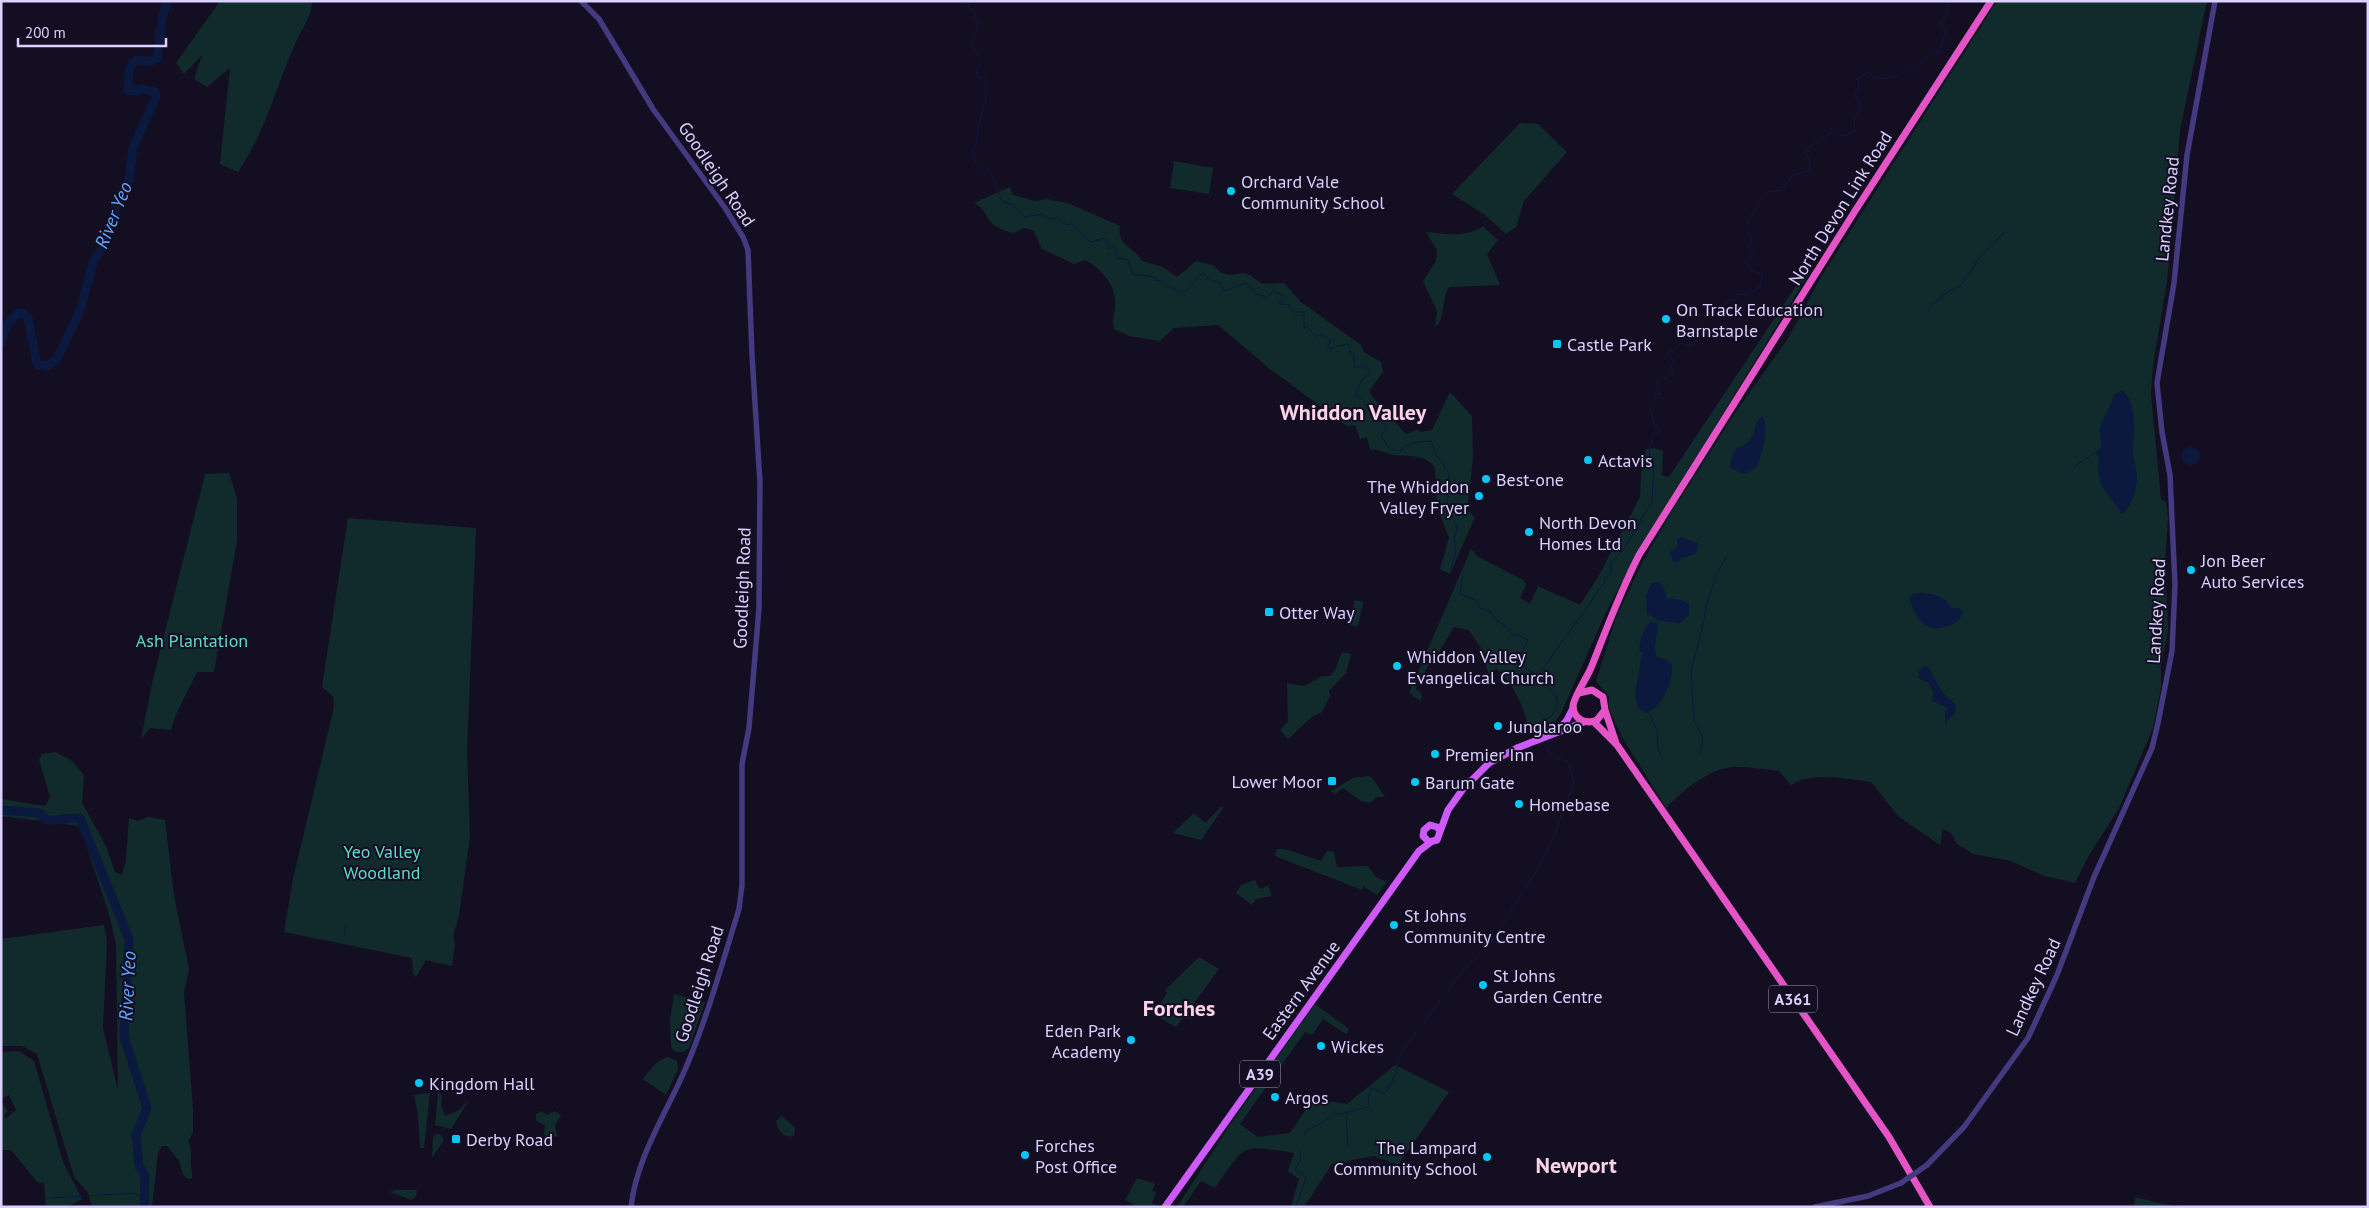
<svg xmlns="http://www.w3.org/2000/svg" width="2369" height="1208" viewBox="0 0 2369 1208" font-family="'PT Sans',sans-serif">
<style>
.green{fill:#112b2c}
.water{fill:#0b193f}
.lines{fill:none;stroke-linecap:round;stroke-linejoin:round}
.stream{stroke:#0b193f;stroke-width:1}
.river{stroke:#0b193f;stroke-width:9}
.tertiary{stroke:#433a80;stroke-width:5.5}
.primary{stroke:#ce5afb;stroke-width:7}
.trunk{stroke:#e454c6;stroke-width:7}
.tertiary-bridge{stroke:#433a80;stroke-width:5.5}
.poi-dot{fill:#06c7f5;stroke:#140e22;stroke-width:2}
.labels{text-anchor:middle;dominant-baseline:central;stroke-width:4;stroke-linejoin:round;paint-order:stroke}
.shield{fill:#140e22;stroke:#9f96bc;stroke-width:1}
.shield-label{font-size:16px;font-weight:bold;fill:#dad1fe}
.street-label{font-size:18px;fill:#dad1fe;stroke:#140e22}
.poi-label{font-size:18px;fill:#dad1fe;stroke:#140e22;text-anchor:start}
.park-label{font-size:18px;fill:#5edcc8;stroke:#140e22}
.water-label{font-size:19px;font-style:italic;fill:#61a6fb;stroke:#140e22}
.district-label{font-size:22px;font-weight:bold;fill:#fed3ea;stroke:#140e22}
</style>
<rect width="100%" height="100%" fill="#140e22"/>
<path class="green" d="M220 1H312C312 17 301 29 295 44 276 87 265 133 238 172L220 164 230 68 207 87 194 79 202 55 184 74 176 63Z
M1997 1H2207L2180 130 2167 282 2153 365 2151 394 2161 499 2166 502 2168 517 2165 563 2168 630 2161 665V687L2153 728 2119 808 2088 857 2075 883 2044 876 2011 861 1973 854 1957 844 1951 833 1943 829 1940 845 1898 816 1871 782C1847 779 1811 771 1791 785L1779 771C1765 769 1750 767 1736 767 1710 767 1682 791 1666 808L1622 737 1609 709V697L1596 681 1616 618 1643 561 1674 508 1739 407 1787 340 1821 277Z
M1520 123 1538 124 1567 152 1524 201 1516 227 1506 234 1485 215 1452 194Z
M1174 161 1213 168 1209 194 1170 188Z
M1010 187 1013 195 1035 201 1047 199 1068 203 1120 226C1116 245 1134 247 1142 261L1163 267 1177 277 1196 261 1212 265 1222 273 1229 275 1243 273 1250 275 1262 284 1284 283 1301 302 1361 345 1364 352 1381 362 1383 372 1370 390 1371 395 1406 434 1417 430 1421 432 1432 430 1450 392 1472 416 1473 458 1467 511 1475 517 1450 574 1440 569 1449 538 1437 507 1435 468C1426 453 1408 457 1394 455 1386 454 1378 448 1370 450L1367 437 1360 439 1355 425 1347 426 1270 369 1218 325 1174 328 1160 341 1129 336 1114 329C1111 318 1116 311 1115 301 1115 283 1099 267 1085 260L1074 264 1042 249 1033 230 1023 228 1014 233C1005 231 995 228 989 220 984 213 984 208 974 203Z
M1483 226 1498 240 1487 254 1500 285 1449 287C1441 299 1446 319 1435 327L1437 311 1423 281 1436 261 1437 250 1426 232C1445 234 1465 238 1483 226Z
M1810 272 1643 543 1607 610 1561 713 1555 722 1537 729 1528 726C1523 704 1513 684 1496 668L1489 676 1481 648 1469 630 1454 627 1439 652 1433 654C1430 667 1420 676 1416 689L1422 694 1421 701 1409 693 1471 549 1477 556 1523 580 1526 585 1520 598 1530 604 1538 586 1580 605 1598 577 1640 497 1641 472 1646 449 1654 448 1663 451 1662 475 1669 477 1800 280 1801 274Z
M229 473 237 498V541L214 672H197C188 693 177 707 171 730L150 728 141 739 153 679 205 474Z
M348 518 476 528 467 752 470 836 459 916 453 936 455 944 452 966 426 960 416 977 413 974 412 958 284 932 293 879 334 707 333 696 322 687Z
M1355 600 1363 602 1358 627 1349 624Z
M1342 652 1351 654 1346 673 1329 691 1330 696 1322 712 1313 716 1288 739 1280 730 1288 722 1287 683 1304 686 1322 676H1330L1335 670Z
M55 752 71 760 84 775 82 803 106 846 115 872 122 875 126 860 129 818 138 821 148 817 165 820 174 896 189 969 184 993 193 1109V1133L188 1141C193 1151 190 1156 191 1166 191 1171 193 1173 192 1178L188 1179 183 1175 179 1161 167 1146H162L158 1153 152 1207H92L88 1193 74 1177 37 1054 22 1046H1V939L104 925 107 941 103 1028 118 1090 116 944 109 914 80 826 1 816V799L45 806 50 797 39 760 42 754Z
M1369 776 1374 780 1385 797H1377L1370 803 1361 801 1343 788 1335 794 1331 791 1353 778Z
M1221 807 1223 808 1201 840 1173 833 1194 813 1205 823Z
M1277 849C1292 849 1306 857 1321 861L1327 851 1334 852 1337 867 1368 866 1376 877 1387 882 1377 895 1363 886 1362 890 1275 856Z
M1255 880 1259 888 1262 889 1268 885 1272 896 1256 899 1252 905 1236 893 1241 885Z
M1199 957 1219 969 1189 1010 1194 1014 1190 1019 1185 1015 1176 1027 1153 1014 1167 993 1165 990Z
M674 994 705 1002 689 1048 683 1052H675L671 1047 670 1020Z
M1315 1004 1349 1029 1346 1034 1323 1019 1312 1035 1305 1032 1240 1124 1258 1137 1290 1133 1313 1099 1347 1104 1395 1065 1449 1092 1398 1165 1374 1156 1332 1164 1304 1207H1291L1299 1179 1288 1171 1294 1153C1239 1144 1246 1144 1215 1188L1201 1181 1183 1207H1177L1232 1122Z
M19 1051 34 1061 63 1162 82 1199 67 1207H46L44 1183H38L11 1150H2L1 1101 8 1112 4 1114 6 1119 16 1110 9 1095 1 1099V1052Z
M668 1057 677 1061 678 1069 666 1095 643 1079C650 1070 656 1060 668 1057Z
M430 1093 424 1148H420L418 1116 414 1095Z
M438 1094 442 1095 441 1106 445 1116 458 1111 469 1100 451 1129 435 1125Z
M541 1111 547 1115 555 1111 561 1115 555 1126 557 1136 549 1139 544 1134 545 1126 536 1120V1114Z
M782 1116 795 1128 794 1136C784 1139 777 1130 776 1121Z
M436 1134H440L444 1140 432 1158 433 1137Z
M1137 1178 1155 1184 1152 1191 1156 1192 1152 1203 1156 1205 1154 1207H1137L1125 1200Z
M395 1190H417L416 1196 411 1200 390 1192Z
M2135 1197 2177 1207 2181 1205 2186 1207H2134Z"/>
<path class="water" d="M2122 391C2139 403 2133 434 2133 451 2133 460 2137 469 2137 478 2137 488 2131 508 2122 514L2101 485 2098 470 2099 459 2096 452 2101 447 2100 427 2115 394Z
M1763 416C1769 430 1762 454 1757 467 1748 475 1739 474 1730 467 1733 441 1739 452 1750 440 1754 434 1755 427 1757 421Z
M2182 456a9 9 0 1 1 18 0a9 9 0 1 1-18 0Z
M1681 537 1698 543 1696 554 1681 558 1678 562 1673 561 1670 552 1677 547V539Z
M1658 582 1663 586 1667 598 1685 601 1689 605V614L1681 623 1660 621 1647 614 1646 595 1652 583Z
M1921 593C1934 594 1945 595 1951 608H1959L1963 612C1959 621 1956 624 1946 627 1925 633 1915 617 1909 598L1913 594Z
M1650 622H1655L1658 625 1655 646 1656 656 1671 662C1676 678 1662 709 1645 713L1638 708 1635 693 1642 653 1639 650C1640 640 1643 630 1650 622Z
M1923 666 1928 667 1943 693 1956 705 1955 713 1945 723V712L1948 708 1932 701 1933 691 1929 683 1918 678 1919 671Z"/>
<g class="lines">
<path class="stream" d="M968 1 969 9 974 11C977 27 981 29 971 42L981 61 976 71 978 76 987 80 985 87 988 93 985 97 986 101C981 110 977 134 976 144L973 148V156L980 172H990L1002 201 1012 204 1025 217 1042 214 1050 219C1059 216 1060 218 1066 225L1072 224 1090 242 1105 238 1109 249 1112 247 1116 250 1117 258 1128 260 1133 274 1155 277 1156 280C1167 281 1174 296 1186 290 1193 286 1196 277 1203 273L1212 281 1219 282 1224 291 1246 283 1255 294 1267 297 1274 291 1284 296 1279 304 1289 305 1294 312H1304V328L1307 327 1317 337 1321 334 1331 340 1327 349 1347 344 1354 357 1355 368 1366 365 1370 374 1361 380 1356 396 1363 400 1372 415 1386 426 1387 428 1381 435 1389 449 1400 451 1410 443 1431 441 1438 458 1444 462V467L1449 473 1447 503 1457 528 1454 538 1456 552 1451 569
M1746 262 1756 251 1747 246 1751 242 1747 222C1754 212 1759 200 1767 192L1781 190 1793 175 1809 171 1810 163 1806 153 1807 148 1833 132 1846 136 1855 131 1854 119 1862 105 1854 95 1858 92 1859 78 1869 71 1874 78C1891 82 1907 69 1923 63L1928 54 1939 52 1946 32 1940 23 1947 15 1948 2 1950 1
M1929 307 1949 291 1960 286 1980 257 2004 232
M2074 467 2096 452
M1463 575 1460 594 1475 600 1480 608 1491 612 1496 620 1509 628 1511 635 1517 634 1528 640 1520 655 1518 662 1537 676
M1656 623 1659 619
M1649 712 1657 731 1658 749 1662 758
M1544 726 1545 721C1568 705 1555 690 1537 677L1605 582 1604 578 1611 574V562L1623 550 1652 502 1654 462 1650 459 1649 450 1654 434 1660 431 1654 424 1650 408 1654 402 1655 394H1661L1656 387 1657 379 1667 378 1673 372 1671 367 1675 361 1669 357 1670 351 1682 343 1687 346 1696 342 1705 317 1712 309 1718 310 1729 301 1735 300 1738 294 1745 295 1760 287 1763 274 1751 270 1749 265
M1700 753 1703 738 1694 721 1691 670 1703 626 1707 602 1719 569 1727 556
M345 935V927
M1346 1112 1348 1146
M1305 1136V1132L1335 1115 1368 1107 1369 1094 1372 1088 1385 1093C1393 1082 1398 1070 1398 1057L1461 973 1493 940 1547 853 1574 784 1569 763 1549 754 1547 746
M51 1198 135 1193 144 1200
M1296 1207 1306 1177 1295 1169 1300 1161 1301 1150"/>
<path class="river" d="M1 343 7 324 18 313H23L28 318 37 364 47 366 57 359 80 311 94 259 100 252 117 204 129 180 133 148 156 97 155 92 143 89 132 91 128 90C128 76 128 53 147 62L157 59C160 40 160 19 167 1
M1 810 39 813 47 820C55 821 77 817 80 818L129 939 124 1037 147 1108 136 1135 139 1166 145 1175 144 1207"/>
<path class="tertiary" d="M581 1 599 19 653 109 725 208 743 237 748 250 752 355 760 483 759 608 749 728 742 764V885L739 909C723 961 708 1015 687 1065 667 1113 637 1155 631 1207
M1927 1165 1964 1127 2028 1038 2057 975 2094 877 2152 748 2158 723 2172 651 2175 585 2170 475 2162 432 2157 383 2174 283 2187 155 2215 1
M1815 1207 1868 1196 1901 1183"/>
<path class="primary" d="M1557 731 1567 720 1573 708
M1440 831 1437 827 1430 825 1424 830 1423 836 1429 842 1437 840 1448 810 1463 789 1489 763 1517 748 1584 722
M1165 1207 1419 851 1431 842"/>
<path class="trunk" d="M1579 693 1592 690 1603 697 1605 710 1597 720C1586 725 1573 719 1573 706 1573 699 1587 677 1591 668 1606 630 1620 592 1639 555L1855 211 1991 1
M1605 710 1616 743
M1594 722 1617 745 1889 1137 1930 1207"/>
<path class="tertiary-bridge" d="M1901 1183 1927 1165"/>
</g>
<g class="poi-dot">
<circle cx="1231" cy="191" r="5"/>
<circle cx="1666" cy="319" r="5"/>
<rect x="1552" y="339" width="10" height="10" rx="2.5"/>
<circle cx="1588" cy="460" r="5"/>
<circle cx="1486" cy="479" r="5"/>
<circle cx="1479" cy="496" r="5"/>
<circle cx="1529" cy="532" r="5"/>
<circle cx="2191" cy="570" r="5"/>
<rect x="1264" y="607" width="10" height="10" rx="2.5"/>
<circle cx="1397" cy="666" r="5"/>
<circle cx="1498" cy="726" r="5"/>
<circle cx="1435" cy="754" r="5"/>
<rect x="1327" y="776" width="10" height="10" rx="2.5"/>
<circle cx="1415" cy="782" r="5"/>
<circle cx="1519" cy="804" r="5"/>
<circle cx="1394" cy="925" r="5"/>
<circle cx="1483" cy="985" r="5"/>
<circle cx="1131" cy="1040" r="5"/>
<circle cx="1321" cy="1046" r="5"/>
<circle cx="419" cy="1083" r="5"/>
<circle cx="1275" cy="1097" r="5"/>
<rect x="451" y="1134" width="10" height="10" rx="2.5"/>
<circle cx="1025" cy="1155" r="5"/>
<circle cx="1487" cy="1157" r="5"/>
</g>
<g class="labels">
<g class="shield">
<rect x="1769" y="985.5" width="48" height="27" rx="4"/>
<rect x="1240" y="1060.5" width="40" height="27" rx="4"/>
</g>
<g class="shield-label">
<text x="1793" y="999">A361</text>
<text x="1260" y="1074">A39</text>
</g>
<g class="street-label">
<text transform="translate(717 174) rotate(56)">Goodleigh Road</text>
<text transform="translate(1840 208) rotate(-58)">North Devon Link Road</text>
<text transform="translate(2167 209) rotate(-84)">Landkey Road</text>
<text transform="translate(742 588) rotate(-88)">Goodleigh Road</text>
<text transform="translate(2156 611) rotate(-87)">Landkey Road</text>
<text transform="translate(699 984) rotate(-72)">Goodleigh Road</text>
<text transform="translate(2033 987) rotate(-65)">Landkey Road</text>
<text transform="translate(1301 990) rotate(-54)">Eastern Avenue</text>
</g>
<g class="poi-label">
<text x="1241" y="181">Orchard Vale<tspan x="1241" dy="21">Community School</tspan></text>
<text x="1676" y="309">On Track Education<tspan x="1676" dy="21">Barnstaple</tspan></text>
<text x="1567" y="344">Castle Park</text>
<text x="1598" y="460">Actavis</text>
<text x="1496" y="479">Best-one</text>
<text x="1469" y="486" text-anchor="end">The Whiddon<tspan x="1469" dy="21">Valley Fryer</tspan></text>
<text x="1539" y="522">North Devon<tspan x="1539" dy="21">Homes Ltd</tspan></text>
<text x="2201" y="560">Jon Beer<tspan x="2201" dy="21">Auto Services</tspan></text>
<text x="1279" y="612">Otter Way</text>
<text x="1407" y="656">Whiddon Valley<tspan x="1407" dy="21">Evangelical Church</tspan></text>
<text x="1508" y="726">Junglaroo</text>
<text x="1445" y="754">Premier Inn</text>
<text x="1322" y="781" text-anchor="end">Lower Moor</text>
<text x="1425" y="782">Barum Gate</text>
<text x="1529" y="804">Homebase</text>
<text x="1404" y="915">St Johns<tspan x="1404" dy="21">Community Centre</tspan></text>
<text x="1493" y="975">St Johns<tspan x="1493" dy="21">Garden Centre</tspan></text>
<text x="1121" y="1030" text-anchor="end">Eden Park<tspan x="1121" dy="21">Academy</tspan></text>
<text x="1331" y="1046">Wickes</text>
<text x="429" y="1083">Kingdom Hall</text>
<text x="1285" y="1097">Argos</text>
<text x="466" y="1139">Derby Road</text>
<text x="1035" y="1145">Forches<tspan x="1035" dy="21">Post Office</tspan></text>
<text x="1477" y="1147" text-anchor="end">The Lampard<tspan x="1477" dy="21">Community School</tspan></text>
</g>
<g class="park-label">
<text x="192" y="640">Ash Plantation</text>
<text x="382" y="851">Yeo Valley<tspan x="382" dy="21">Woodland</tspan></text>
</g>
<g class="water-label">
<text transform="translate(113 215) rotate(-68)">River Yeo</text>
<text transform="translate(127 986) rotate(-87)">River Yeo</text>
</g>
<g class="district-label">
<text x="1353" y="412">Whiddon Valley</text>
<text x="1179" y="1008">Forches</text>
<text x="1576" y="1165">Newport</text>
</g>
</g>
<rect width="2369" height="1208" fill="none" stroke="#dad1fe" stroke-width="5"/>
<path d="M18 38v8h148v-8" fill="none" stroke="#dad1fe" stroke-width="2.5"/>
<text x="25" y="38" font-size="15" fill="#dad1fe" stroke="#140e22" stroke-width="4" paint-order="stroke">200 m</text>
</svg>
